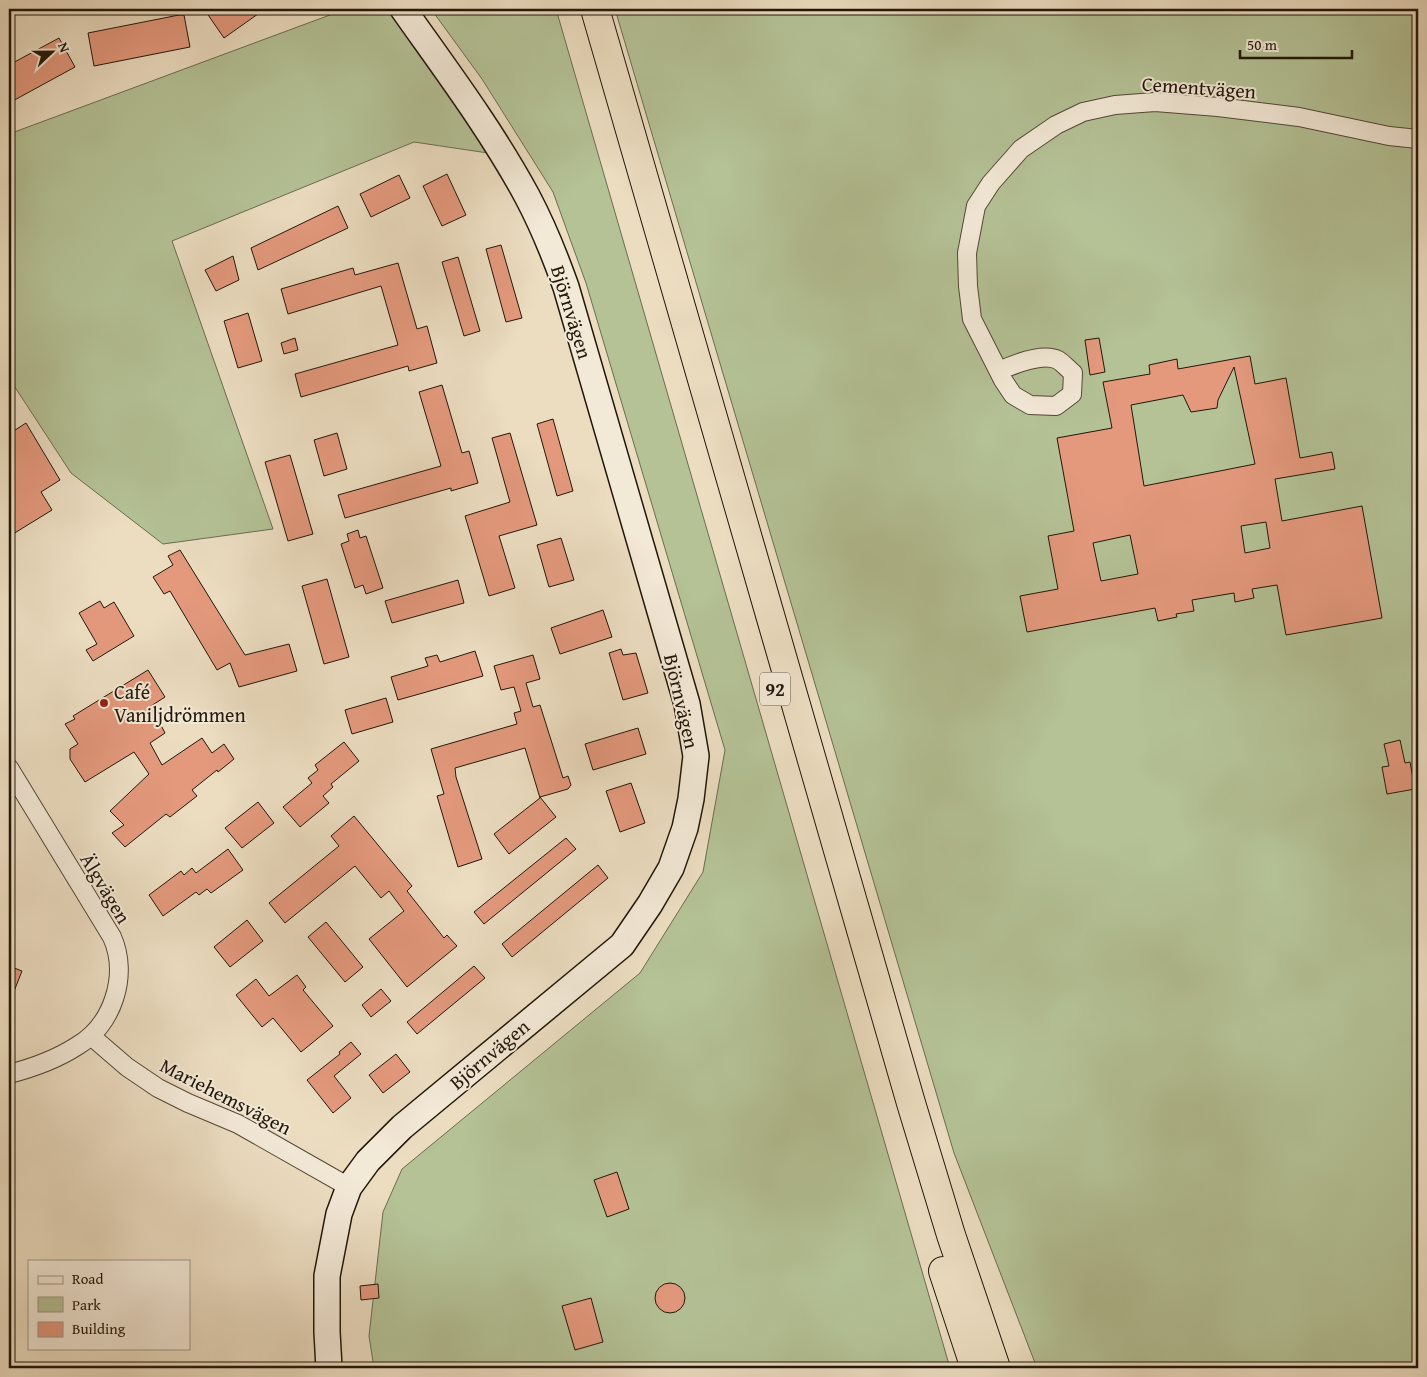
<svg xmlns="http://www.w3.org/2000/svg" width="1427" height="1377" viewBox="0 0 1427 1377" font-family="'Gentium Book Plus',serif">
<style>
.green{fill:#b4c296;stroke:#6a6c50}
.building{fill:#e4997d;stroke:#211709;fill-rule:evenodd}
.lines{fill:none;stroke-linecap:round;stroke-linejoin:round}
.street-casing{stroke:#544837;stroke-width:20}
.secondary-casing{stroke:#211709;stroke-width:28}
.highway-casing{stroke:#211709;stroke-width:30}
.street{stroke:#f3e9d7;stroke-width:18}
.secondary{stroke:#f3e9d7;stroke-width:25}
.highway{stroke:#ecddc1;stroke-width:28}
.poi-dot{fill:#8f2418;stroke:#f3e9d7;stroke-width:2}
.labels{text-anchor:middle;dominant-baseline:central;stroke-width:4;stroke-linejoin:round;paint-order:stroke}
.shield{fill:#f3e9d7;stroke:#605647;stroke-width:1}
.shield-label{font-size:19px;font-weight:bold;fill:#211709}
.street-label{font-size:20px;fill:#211709;stroke:#f3e9d7}
.poi-label{font-size:20px;fill:#211709;stroke:#f3e9d7;text-anchor:start}
</style>
<rect width="100%" height="100%" fill="#ecddc1"/>
<filter id="stains"><feTurbulence type="fractalNoise" baseFrequency=".004" numOctaves="4"/><feColorMatrix values="0 0 0 0 .2 0 0 0 0 .09 0 0 0 0 .02 0 0 0 .5 -.17"/></filter>
<radialGradient id="worn" r=".72"><stop offset=".6" stop-color="#630" stop-opacity="0"/><stop offset="1" stop-color="#630" stop-opacity=".3"/></radialGradient>
<path class="green" d="M346 9H392L488 153 414 142 172 241 273 529 163 544 71 473 9 378V134Z
M431 9H556L950 1368H374L369 1336 383 1212 402 1169 640 973 703 872 725 750 586 283 553 192 482 79Z
M615 9H1418V1368H1037L954 1153Z"/>
<path class="building" d="M204 9H265L224 38Z
M179 15H184L190 47 94 66 88 33Z
M59 38 75 67 9 103V65Z
M447 174 466 215 442 226 423 186Z
M399 175 410 198 371 217 360 194Z
M338 206 348 228 258 270 251 248Z
M501 245 522 318 506 322 486 249Z
M233 256 239 280 216 291 205 270Z
M458 257 480 331 464 336 442 262Z
M398 263 417 329 427 326 437 363 409 371 408 366 301 397 295 374 398 345 381 286 288 314 281 289 353 268 355 275Z
M248 313 262 361 238 368 224 321Z
M295 338 298 350 284 354 281 343Z
M1099 338 1105 372 1090 375 1085 340Z
M1250 356 1255 384 1286 378 1300 458 1332 452 1335 469 1275 479 1282 521 1362 506 1382 618 1286 635 1277 585 1252 589 1254 598 1235 602 1234 593 1192 600 1194 611 1176 614 1177 617 1158 621 1155 608 1027 632 1020 596 1058 589 1048 536 1074 531 1057 438 1112 428 1103 382 1150 374 1149 365 1177 359 1178 369ZM1234 367 1255 464 1144 486 1131 405 1183 395 1191 412 1217 408 1218 400ZM1266 522 1270 548 1245 553 1241 526ZM1130 535 1138 574 1101 581 1093 543Z
M442 385 462 453 469 451 478 483 451 491V488L345 518 338 495 441 466 419 392Z
M553 419 573 491 557 496 537 424Z
M26 423 60 480 41 492 52 510 13 534 9 527V434Z
M337 433 347 469 324 476 314 440Z
M510 433 537 525 499 536 515 588 489 596 465 516 510 502 492 438Z
M290 455 313 534 288 541 265 462Z
M358 530 360 538 366 536 383 588 366 594 363 585 355 588 341 544 349 541 347 534Z
M561 538 574 580 549 587 537 545Z
M180 550 245 655 289 644 297 671 239 687 230 663 217 670 170 591 164 594 153 577 173 565 168 556Z
M327 579 349 657 324 664 302 586Z
M458 580 464 603 392 623 385 601Z
M100 601 104 608 114 602 134 636 93 661 86 650 97 644 79 613Z
M603 610 612 637 560 654 551 628Z
M621 649 623 655 636 653 648 693 623 700 609 653Z
M475 651 483 676 398 700 391 677 428 666 425 658 437 655 440 662Z
M533 655 540 679 526 683 533 707 540 705 563 778 568 776 571 785 568 789 540 797 556 817 509 854 494 834 540 798 525 748 455 768 456 777 482 859 458 867 437 796 444 794 431 749 517 724 514 713 521 711 514 687 501 690 494 666Z
M148 670 165 697 151 706 165 733 150 743 162 765 202 738 212 753 224 744 234 759 218 772 217 770 192 790 197 796 170 817 166 814 125 847 112 833 124 825 110 811 149 774 134 752 85 782 70 759V749L78 744 65 724 75 719 73 716Z
M386 698 393 722 352 734 345 710Z
M638 728 646 754 593 770 585 744Z
M1400 740 1405 763 1410 762 1415 789 1387 794 1382 767 1389 766 1384 744Z
M344 742 359 761 331 784 333 787 323 796 329 803 300 827 283 807 312 783 308 778 318 770 315 765Z
M631 783 645 823 620 832 606 791Z
M258 802 274 823 242 848 225 828Z
M354 816 412 886 407 891 444 938 447 935 457 946 407 987 369 939 404 911 389 891 381 898 355 866 285 923 269 903 339 846 331 836Z
M566 838 576 849 484 924 474 912Z
M228 849 243 870 211 893 207 889 199 895 196 892 163 916 149 895 181 871 184 875 192 868 196 873Z
M598 865 608 878 512 957 502 944Z
M247 920 263 941 230 967 214 947Z
M326 922 363 967 345 982 308 937Z
M9 966 22 971 9 1004Z
M474 966 485 978 417 1034 407 1022Z
M297 975 306 987 303 990 333 1026 301 1052 273 1018 262 1027 236 995 256 979 269 996Z
M381 989 391 1001 371 1017 362 1005Z
M351 1042 361 1054 334 1076 351 1098 333 1113 307 1080 340 1054 339 1052Z
M396 1054 410 1072 383 1093 369 1075Z
M617 1172 629 1209 607 1217 594 1180Z
M655 1298a15 15 0 1 1 30 0a15 15 0 1 1-30 0Z
M378 1284 379 1298 361 1300 360 1286Z
M591 1298 603 1342 575 1350 562 1306Z"/>
<g class="lines">
<defs>
<path id="street" d="M999 371C1012 365 1043 352 1058 360 1063 363 1068 369 1073 373L1072 394 1056 406 1030 405 1013 395 1003 380 972 319 968 286 967 253 976 206 991 183 1021 149 1056 125 1083 112 1115 105 1155 102 1218 107 1299 117 1389 136 1418 139
M9 768 112 937C129 975 113 1025 77 1046 57 1059 32 1068 9 1074
M91 1036 127 1067 158 1088 188 1103 238 1124 349 1187"/>
<path id="secondary" d="M329 1368 327 1332V1276L339 1214 349 1187 368 1161 402 1127 622 945 650 904 671 868 685 828 691 799 696 756 687 704 566 287C555 256 543 226 527 196 492 131 446 70 403 9"/>
<path id="highway" d="M595 9 911 1103 951 1235 996 1368
M943 1271 975 1368"/>
</defs>
<use href="#street" class="street-casing"/>
<use href="#secondary" class="secondary-casing"/>
<use href="#highway" class="highway-casing"/>
<use href="#street" class="street"/>
<use href="#secondary" class="secondary"/>
<use href="#highway" class="highway"/>
</g>
<circle class="poi-dot" cx="104" cy="703" r="5"/>
<g class="labels">
<rect class="shield" x="760" y="672.5" width="30" height="33" rx="4"/>
<g class="shield-label">
<text x="775" y="689">92</text>
</g>
<g class="street-label">
<text transform="translate(1199 87) rotate(4)">Cementvägen</text>
<text transform="translate(572 312) rotate(73)">Björnvägen</text>
<text transform="translate(682 701) rotate(77)">Björnvägen</text>
<text transform="translate(106 888) rotate(59)">Älgvägen</text>
<text transform="translate(489 1054) rotate(-40)">Björnvägen</text>
<text transform="translate(226 1096) rotate(27)">Mariehemsvägen</text>
</g>
<g class="poi-label">
<text x="114" y="691">Café<tspan x="114" dy="23">Vaniljdrömmen</tspan></text>
</g>
</g>
<rect width="1427" height="1377" fill="none" stroke="#ecddc1" stroke-width="30"/>
<rect x="10" y="10" width="1407" height="1357" fill="none" stroke="#211709" stroke-width="2.5"/>
<rect x="15" y="15" width="1397" height="1347" fill="none" stroke="#211709"/>
<rect x="28" y="1260" width="162" height="90" fill="#f3e9d7" stroke="#9f9585"/>
<rect x="38" y="1276" width="25" height="8" fill="#f3e9d7" stroke="#9f9585"/>
<text x="72" y="1284" font-size="15" fill="#211709">Road</text>
<rect x="38" y="1297" width="25" height="15" fill="#b4c296" stroke="#9f9585"/>
<text x="72" y="1310" font-size="15" fill="#211709">Park</text>
<rect x="38" y="1322" width="25" height="15" fill="#e4997d" stroke="#9f9585"/>
<text x="72" y="1334" font-size="15" fill="#211709">Building</text>
<g transform="translate(52 52) rotate(68)" stroke="#f3e9d7" stroke-width="4" paint-order="stroke">
<path d="M0-4L9 19L0 12L-9 19Z" fill="#211709"/>
<text y="-8" font-size="14" font-weight="bold" text-anchor="middle" fill="#211709">N</text>
</g>
<path d="M1240 50v8h112v-8" fill="none" stroke="#211709" stroke-width="2.5"/>
<text x="1247" y="50" font-size="15" fill="#211709" stroke="#f3e9d7" stroke-width="4" paint-order="stroke">50 m</text>
<rect width="100%" height="100%" filter="url(#stains)"/>
<rect width="100%" height="100%" fill="url(#worn)"/>
</svg>
